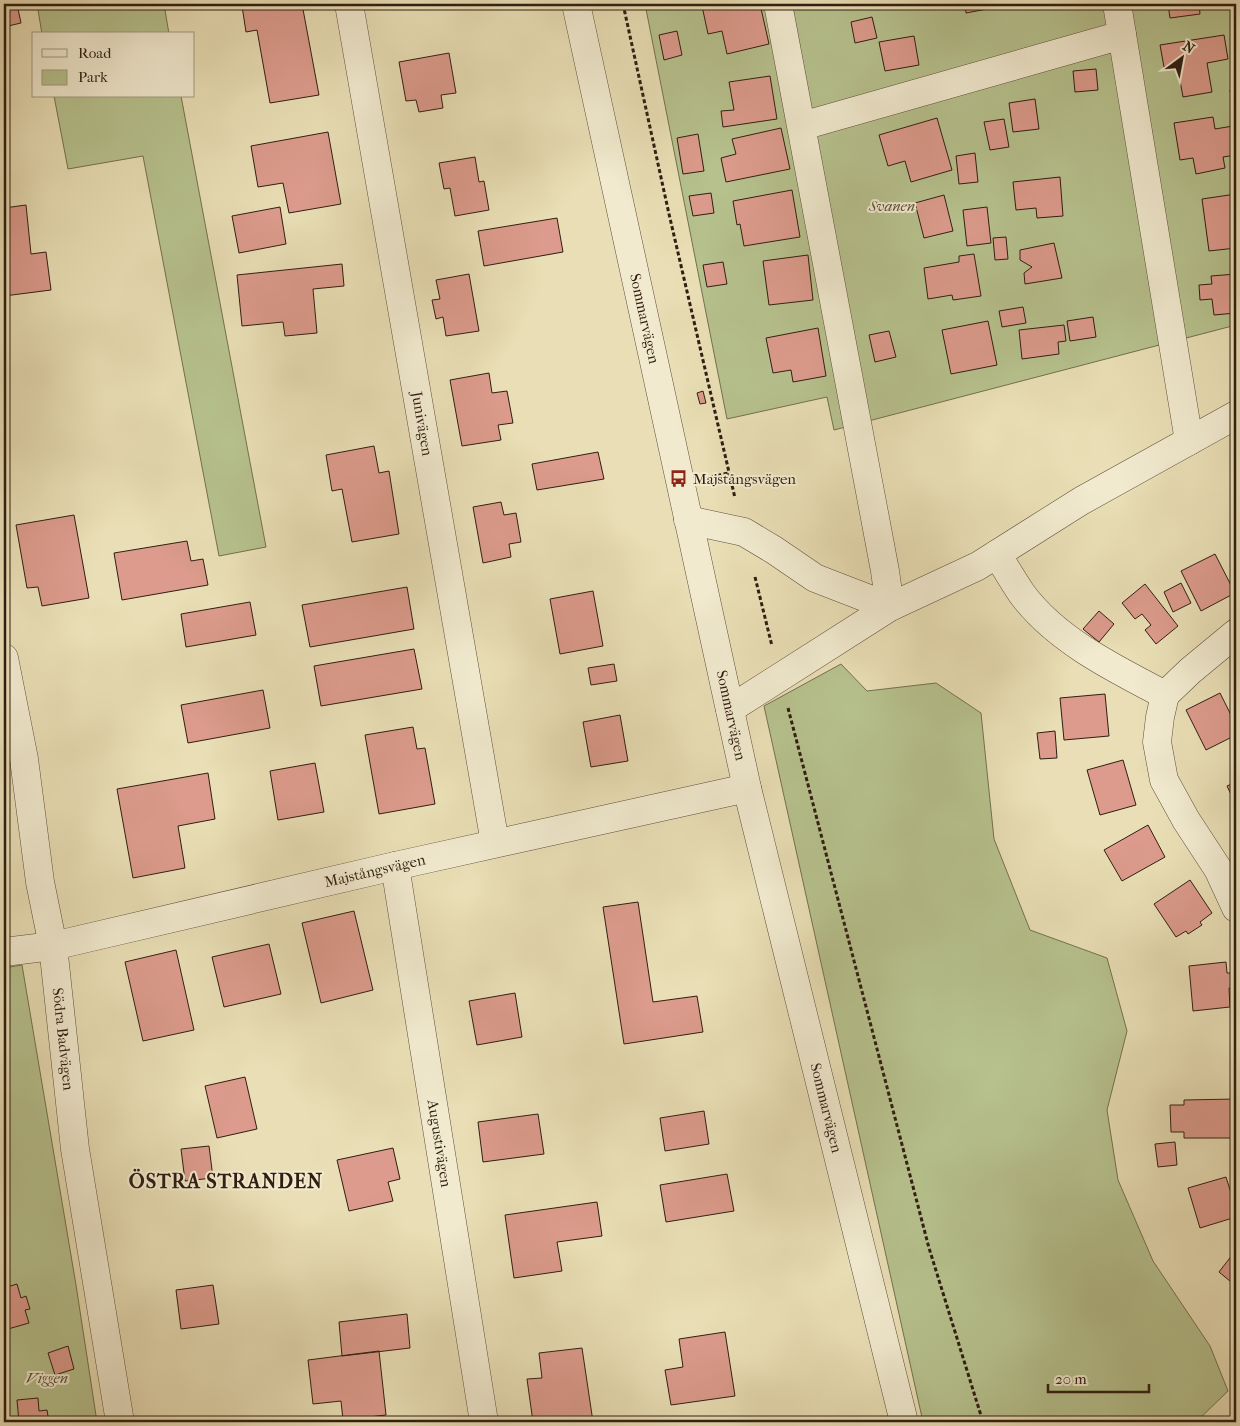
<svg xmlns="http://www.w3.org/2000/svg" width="1240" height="1426" viewBox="0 0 1240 1426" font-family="'IM FELL French Canon',serif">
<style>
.green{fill:#b6c18d;stroke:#73704f}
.building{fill:#dc9b8c;stroke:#301e11}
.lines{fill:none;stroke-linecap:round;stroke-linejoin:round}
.minor-casing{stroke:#5e4e3a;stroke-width:29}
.path{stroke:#301e11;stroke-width:3;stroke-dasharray:4 2.5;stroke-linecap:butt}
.minor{stroke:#f1eacf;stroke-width:28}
.labels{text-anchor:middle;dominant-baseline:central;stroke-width:4;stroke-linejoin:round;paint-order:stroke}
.park-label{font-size:15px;font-style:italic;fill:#584f36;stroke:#f1eacf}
.street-label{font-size:15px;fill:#301e11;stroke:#f1eacf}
.poi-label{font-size:15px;fill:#301e11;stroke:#f1eacf;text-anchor:start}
.district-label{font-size:20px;font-weight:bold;letter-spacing:1px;fill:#301e11;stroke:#f1eacf}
</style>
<rect width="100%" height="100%" fill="#e9deb5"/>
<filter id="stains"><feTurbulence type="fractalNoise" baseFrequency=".004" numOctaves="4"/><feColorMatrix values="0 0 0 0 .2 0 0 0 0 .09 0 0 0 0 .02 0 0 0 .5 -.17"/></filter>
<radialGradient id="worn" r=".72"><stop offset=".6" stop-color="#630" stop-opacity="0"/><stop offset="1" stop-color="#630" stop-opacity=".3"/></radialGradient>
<path class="green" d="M37 4H164L169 34H42Z
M645 4H1236V325L834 430 827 397 727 419Z
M54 96H181L266 547 219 556 143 156 68 169Z
M841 664 867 691 936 683 981 713 994 839 1030 930 1107 958 1127 1031 1107 1110 1118 1180 1153 1261 1210 1346 1228 1391 1196 1422H923L764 706Z
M22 965 76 1285 97 1422H4V968Z"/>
<path class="building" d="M4 4H17L21 23 4 27Z
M254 4H302L319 95 270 103 257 30 246 32 242 6Z
M713 4H724L725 8 742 4H760L769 44 727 54 722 31 708 34 702 6Z
M965 4H1008V5L966 13Z
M1168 4H1199L1200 14 1170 18Z
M872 17 877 38 855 43 851 22Z
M677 31 682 55 664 60 659 35Z
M1224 35 1228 59 1207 63 1212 92 1183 97 1177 64 1164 67 1160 45Z
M914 36 919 65 885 71 879 42Z
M449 53 456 93 441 95 443 108 419 112 416 100 406 101 399 62Z
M1096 69 1098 90 1075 92 1073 71Z
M770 76 777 119 723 127 721 111 734 110 729 82Z
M1236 89V125L1230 90Z
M1035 99 1039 129 1013 132 1009 103Z
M1213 117 1215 129 1233 126 1236 155 1223 157 1225 168 1196 174 1193 158 1180 160 1174 123Z
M937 118 952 170 911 182 905 161 888 166 879 135Z
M1004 119 1009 147 990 150 984 122Z
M781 128 790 169 726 182 721 158 736 154 732 139Z
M328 132 341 204 289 213 283 183 258 187 251 146Z
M698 134 704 171 683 174 677 138Z
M975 153 978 182 959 184 956 156Z
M475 157 479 182 484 181 489 210 455 216 450 188 444 189 439 163Z
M1060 177 1063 216 1037 218 1036 208 1016 210 1013 182Z
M792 190 800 237 744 246 740 224 737 225 733 201Z
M711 193 714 213 693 216 689 196Z
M1236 194V217L1232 218 1236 248 1209 251 1202 199Z
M944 195 953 231 924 238 915 203Z
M26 205 31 254 46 252 51 290 4 296V208Z
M280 207 286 244 239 253 232 216Z
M987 207 991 243 967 246 963 210Z
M557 218 563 252 484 266 478 231Z
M1006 237 1008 259 995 260 993 238Z
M1054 243 1062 278 1025 284 1024 273 1032 267 1020 260V250Z
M974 254 981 296 953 300 952 295 928 299 924 268 959 262V256Z
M808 255 813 300 769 305 763 261Z
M723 262 727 284 707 287 703 265Z
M342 264 344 286 313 289 317 333 285 336 283 322 242 326 237 275Z
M469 274 479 331 446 336 443 317 436 319 432 300 440 299 436 280Z
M1236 274V313L1214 315 1212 299 1200 300 1199 285 1212 284 1211 276Z
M1023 307 1026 323 1002 327 999 311Z
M1093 317 1096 337 1070 341 1067 321Z
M988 321 997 365 951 374 942 330Z
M1064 325 1066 341 1058 342 1059 354 1022 359 1019 330Z
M818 328 826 376 793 382 791 370 773 373 766 338Z
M889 331 896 357 875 362 869 335Z
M489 373 492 393 507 391 513 423 498 425 501 440 462 446 450 380Z
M703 391 706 403 700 404 697 393Z
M374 446 379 473 389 471 399 534 352 542 342 489 332 491 326 455Z
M598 452 604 479 537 490 532 464Z
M501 502 504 515 516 513 521 542 509 544 511 557 483 563 473 507Z
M74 515 89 598 42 606 38 587 27 588 16 525Z
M187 541 191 561 203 559 208 585 122 600 114 553Z
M1215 554 1235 593 1201 611 1181 571Z
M1181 583 1191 603 1173 612 1164 592Z
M1145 584 1178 626 1156 644 1145 630 1151 625 1142 614 1135 619 1122 603Z
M407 587 414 629 310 647 302 605Z
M593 591 603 646 560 654 550 599Z
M250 602 256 635 186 647 181 614Z
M1099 611 1114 624 1099 642 1083 629Z
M414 649 422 689 321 706 314 666Z
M614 664 617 681 591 685 588 668Z
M263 690 270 728 188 743 181 705Z
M1220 693 1236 725V735L1206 750 1186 710Z
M1105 694 1109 736 1064 740 1060 698Z
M620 715 628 761 591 767 583 722Z
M413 727 417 749 425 748 435 804 379 814 365 735Z
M1055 731 1057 758 1040 759 1037 733Z
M1123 760 1136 805 1100 815 1087 770Z
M315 763 324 812 278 820 270 771Z
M208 773 215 819 178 826 185 868 133 878 117 789Z
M1236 782V805L1227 786Z
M1148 825 1165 857 1122 881 1104 850Z
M1190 880 1212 913 1200 922 1202 925 1188 934 1186 931 1176 937 1154 904Z
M638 902 653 1002 697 996 703 1032 624 1044 603 907Z
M354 911 373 990 321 1003 302 923Z
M269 944 281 994 224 1007 212 957Z
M176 950 194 1030 143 1041 125 962Z
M1226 962 1227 973H1231L1232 988H1229L1230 1007 1193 1011 1189 966Z
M515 993 522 1037 477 1045 469 1001Z
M245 1077 257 1129 217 1138 205 1086Z
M1236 1099V1138H1184V1132H1171L1170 1105H1184V1100Z
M704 1111 709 1144 665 1151 660 1118Z
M538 1114 544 1154 483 1162 478 1122Z
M1175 1142 1177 1165 1158 1167 1155 1144Z
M209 1146 213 1178 185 1181 181 1149Z
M393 1148 400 1179 388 1182 393 1201 349 1211 337 1160Z
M727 1174 734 1211 666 1222 660 1185Z
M1226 1177 1236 1209V1217L1200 1228 1188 1188Z
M597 1202 602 1236 557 1242 562 1271 514 1278 505 1215Z
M1236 1250V1286L1219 1272Z
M17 1284 21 1298 26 1296 30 1309 25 1310 29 1323 8 1329 4 1315V1288Z
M213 1285 219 1324 181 1329 176 1290Z
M407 1314 410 1348 342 1356 339 1322Z
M725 1332 735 1396 671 1405 665 1370 683 1367 679 1339Z
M68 1346 74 1369 55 1375 48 1353Z
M582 1348 593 1422H533L527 1379 542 1378 539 1353Z
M379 1351 386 1415 343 1420 341 1401 313 1404 308 1360Z
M38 1398 39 1411 47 1410 49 1422H19L17 1400Z"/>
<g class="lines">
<defs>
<g id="minor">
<path id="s1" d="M349 4 495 843"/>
<path id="s2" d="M576 4 747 788 904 1422"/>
<path d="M1117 4 1189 441"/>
<path d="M802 126 1122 35"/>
<path d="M688 520 744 532 774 550 815 578 890 607 885 571 778 4"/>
<path d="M997 554C1005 567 1013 581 1022 594 1056 640 1115 669 1165 695L1160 717 1157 742 1164 780 1186 820 1218 869 1236 908"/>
<path id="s3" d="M4 658 24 759 40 882 53 946 75 1149 120 1422"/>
<path d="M1165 695 1190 671 1236 633"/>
<path d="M730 709 890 607 978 566 1081 501 1236 415"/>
<path id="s4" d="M395 866 484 1422"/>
<path id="s5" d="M4 952 53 946 395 866 747 788"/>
</g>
</defs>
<use href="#minor" class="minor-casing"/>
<path class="path" d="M623 4 669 214 735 498
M711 477 728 473
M755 577 772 646
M788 708 929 1248 983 1422"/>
<use href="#minor" class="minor"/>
</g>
<defs>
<symbol id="bus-bare" viewBox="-9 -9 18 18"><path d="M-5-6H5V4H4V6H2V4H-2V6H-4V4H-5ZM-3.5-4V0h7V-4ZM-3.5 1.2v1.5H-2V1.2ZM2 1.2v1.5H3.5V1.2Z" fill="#8f2418" stroke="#f1eacf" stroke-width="2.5" paint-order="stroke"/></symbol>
</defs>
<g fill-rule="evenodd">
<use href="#bus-bare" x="666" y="466" width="25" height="25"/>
</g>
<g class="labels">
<g class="park-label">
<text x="892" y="206">Svanen</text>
<text x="47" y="1378">Viggen</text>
</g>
<g class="street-label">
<text stroke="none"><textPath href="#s2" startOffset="322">Sommarvägen</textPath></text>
<text stroke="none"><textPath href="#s1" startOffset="426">Junivägen</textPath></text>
<text stroke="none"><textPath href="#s2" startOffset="728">Sommarvägen</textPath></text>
<text stroke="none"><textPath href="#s5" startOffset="380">Majstångsvägen</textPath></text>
<text stroke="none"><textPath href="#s3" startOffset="386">Södra Badvägen</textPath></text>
<text stroke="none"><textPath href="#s2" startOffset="1132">Sommarvägen</textPath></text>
<text stroke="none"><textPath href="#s4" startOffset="281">Augustivägen</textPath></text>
</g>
<g class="poi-label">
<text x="693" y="479">Majstångsvägen</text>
</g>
<g class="district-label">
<text x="226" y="1181">ÖSTRA STRANDEN</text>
</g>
</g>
<rect width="1240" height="1426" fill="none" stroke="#e9deb5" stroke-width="20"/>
<rect x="5" y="5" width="1230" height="1416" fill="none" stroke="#301e11" stroke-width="2.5"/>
<rect x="10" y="10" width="1220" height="1406" fill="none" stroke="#301e11"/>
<rect x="32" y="32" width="162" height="65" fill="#f1eacf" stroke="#a49883"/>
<rect x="42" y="49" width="25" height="8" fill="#f1eacf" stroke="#a49883"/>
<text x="78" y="58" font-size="15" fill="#301e11">Road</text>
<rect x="42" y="70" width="25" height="15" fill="#b6c18d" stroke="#a49883"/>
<text x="78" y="82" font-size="15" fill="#301e11">Park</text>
<g transform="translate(1182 58) rotate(32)" stroke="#f1eacf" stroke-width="4" paint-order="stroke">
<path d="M0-4L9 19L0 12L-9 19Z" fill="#301e11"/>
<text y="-8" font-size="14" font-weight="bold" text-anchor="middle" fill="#301e11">N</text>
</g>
<path d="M1048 1384v8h101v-8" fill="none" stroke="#301e11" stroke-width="2.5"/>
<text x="1055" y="1384" font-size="15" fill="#301e11" stroke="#f1eacf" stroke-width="4" paint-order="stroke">20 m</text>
<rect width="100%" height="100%" filter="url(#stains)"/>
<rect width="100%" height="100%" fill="url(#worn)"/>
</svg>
